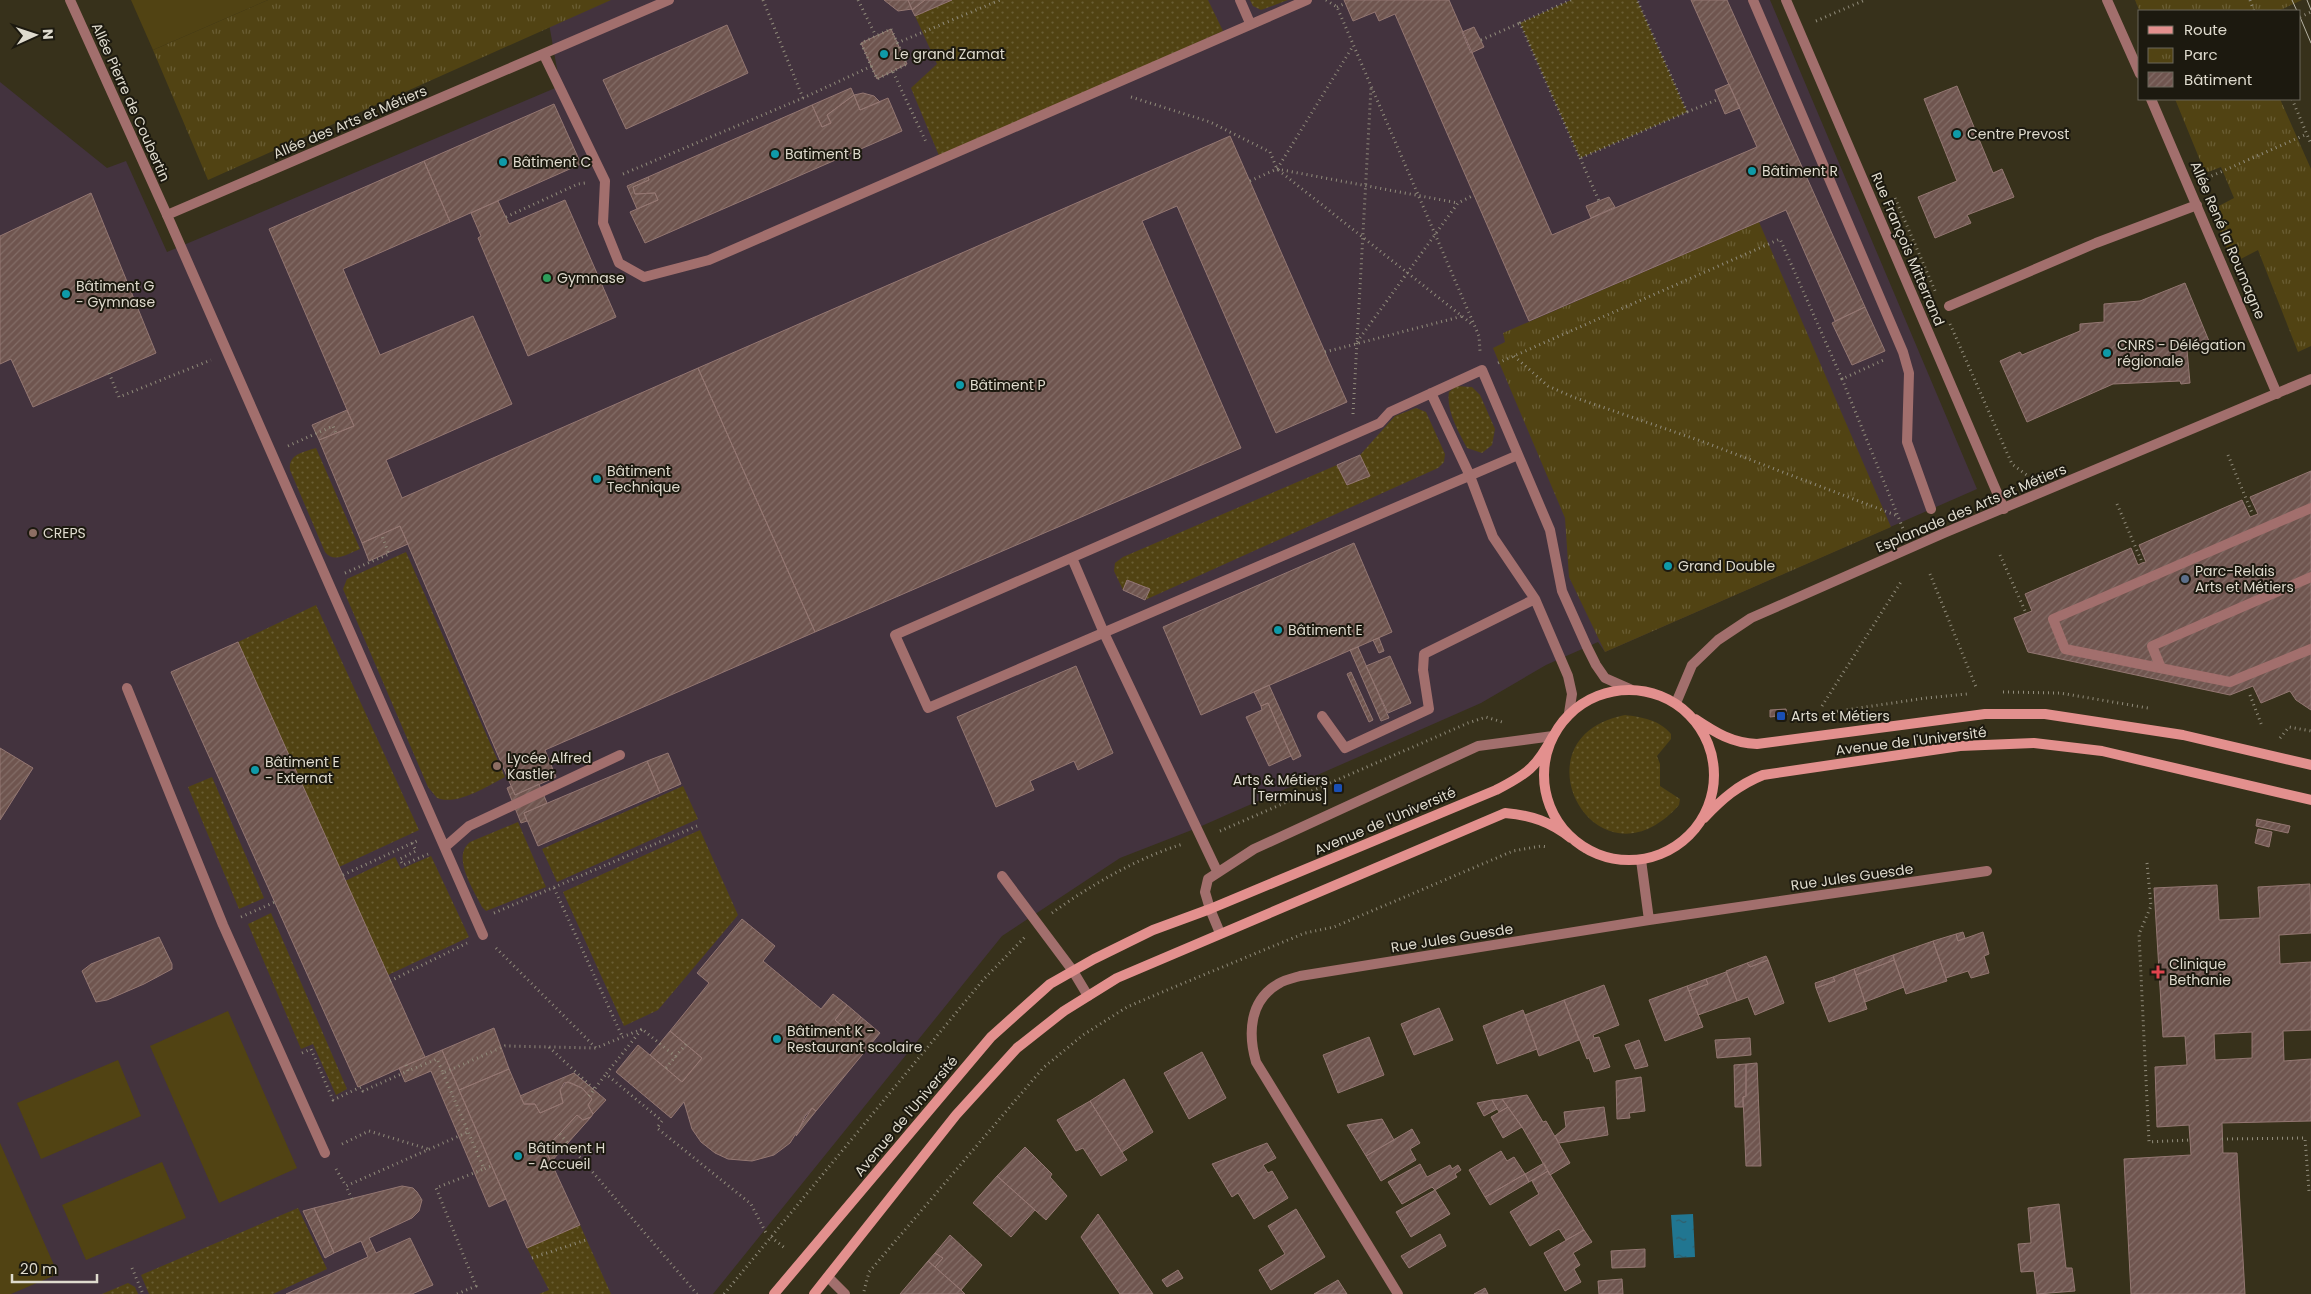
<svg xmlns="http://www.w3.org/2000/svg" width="2311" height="1294" viewBox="0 0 2311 1294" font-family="Poppins,sans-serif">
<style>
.education{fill:#43333e}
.grass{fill:url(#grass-dots)}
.park{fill:url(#park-tufts)}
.pitch{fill:#514313}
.water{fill:url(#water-ripples)}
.building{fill:url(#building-hatch);stroke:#947772;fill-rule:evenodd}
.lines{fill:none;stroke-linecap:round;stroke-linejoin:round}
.path{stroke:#918c7b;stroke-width:3;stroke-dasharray:1 4;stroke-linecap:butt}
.lane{stroke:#a26f6d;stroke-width:10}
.street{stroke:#a26f6d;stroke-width:10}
.secondary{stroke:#e3908e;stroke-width:10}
.tram{stroke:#b7b3a4;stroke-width:1}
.culture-dot{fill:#0f9aa8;stroke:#1c190f;stroke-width:2}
.leisure-dot{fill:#2e9e5b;stroke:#1c190f;stroke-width:2}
.education-dot{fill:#8d6e63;stroke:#1c190f;stroke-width:2}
.service-dot{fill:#5c6f8a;stroke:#1c190f;stroke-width:2}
.transit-dot{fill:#1a4fb4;stroke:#1c190f;stroke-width:2}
.health-dot{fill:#e0444e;stroke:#1c190f;stroke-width:2}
.labels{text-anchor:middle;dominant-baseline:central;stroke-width:4;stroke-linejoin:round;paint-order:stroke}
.poi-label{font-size:14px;fill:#dfdbce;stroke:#1c190f;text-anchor:start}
.street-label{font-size:14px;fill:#dfdbce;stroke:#1c190f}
</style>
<defs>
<pattern id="grass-dots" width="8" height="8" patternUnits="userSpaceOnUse" patternTransform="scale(1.25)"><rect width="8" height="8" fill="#514313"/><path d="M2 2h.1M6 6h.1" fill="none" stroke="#6a5e34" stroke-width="1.8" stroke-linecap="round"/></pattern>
<pattern id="park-tufts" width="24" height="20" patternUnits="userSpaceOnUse" patternTransform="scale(1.25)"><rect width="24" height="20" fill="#514313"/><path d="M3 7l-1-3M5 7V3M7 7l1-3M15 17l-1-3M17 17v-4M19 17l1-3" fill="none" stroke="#6a5e34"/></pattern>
<pattern id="water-ripples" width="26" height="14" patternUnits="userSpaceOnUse" patternTransform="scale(1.25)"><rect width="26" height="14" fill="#217691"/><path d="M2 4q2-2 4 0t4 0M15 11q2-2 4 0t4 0" fill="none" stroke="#305f6c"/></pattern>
<pattern id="building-hatch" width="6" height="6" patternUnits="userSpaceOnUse" patternTransform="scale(1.25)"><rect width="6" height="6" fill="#6f554f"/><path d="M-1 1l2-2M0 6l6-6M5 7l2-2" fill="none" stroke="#836d67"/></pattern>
</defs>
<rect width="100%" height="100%" fill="#37311b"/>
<path class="education" d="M587 0H1770L1977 489 1605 652 1598 642 1546 665 1481 703 1197 828 1120 858 1002 936 713 1294H0V82L107 168 126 161 167 252 560 86 548 18Z"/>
<path class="grass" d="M952 0H1208L1223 31 940 158 911 88 937 64 915 16Z
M1250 0H1288L1261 10 1253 6Z
M1571 0H1637L1687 112 1580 158 1520 23Z
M1456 386 1472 387 1480 395 1495 429 1492 445 1482 453 1467 448C1458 431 1446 410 1449 392Z
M1416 408 1426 412 1445 454 1444 462 1438 468 1145 600 1150 589 1128 580 1123 590 1114 571 1115 563 1123 557 1337 465 1347 485 1369 476 1360 455 1395 416Z
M316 448 360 549C349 553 334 564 325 552L290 470C288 454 304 452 316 448Z
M406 552 505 777C487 786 458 806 437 798L428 787 343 589 347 579Z
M316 605 419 830 339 867 238 642Z
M1625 715C1641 717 1660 720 1671 734V739L1657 756 1660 764V786L1680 799 1679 805C1596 898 1510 737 1625 715Z
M212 777 264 898 239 909 188 787Z
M683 786 698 819 557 882 542 849Z
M518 822 546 887 486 911 482 907C474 890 451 857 470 842Z
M700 830 738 915 658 1010 624 1026 563 892Z
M431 856 469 937 388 975 345 881 395 857 401 869Z
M271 913 347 1089 336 1095 313 1044 301 1049 248 924Z
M298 1208 327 1269 273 1294H149L141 1275Z
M580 1225 611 1294H539L549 1290 527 1248Z
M128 1283 135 1287 138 1294H102Z"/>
<path class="park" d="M268 0H611L208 180 153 50Z
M2135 0H2302L2278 11 2140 12Z
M2175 99H2280L2311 169V346L2298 352 2258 250 2233 263 2214 217 2217 207 2234 198 2221 167 2208 172 2204 170Z
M1759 222 1891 527 1605 652 1569 577 1565 518 1493 348 1505 342 1503 333Z"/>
<path class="pitch" d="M131 0H268L153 50Z
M228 1011 297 1168 219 1203 150 1046Z
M118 1060 141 1116 41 1159 17 1103Z
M0 1143 58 1274 11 1294H0Z
M162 1162 186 1218 86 1260 62 1205Z"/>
<path class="water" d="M1693 1214 1695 1257 1674 1258 1671 1215Z"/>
<path class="building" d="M884 0H908L912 9 898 11Z
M908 0H925L912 10Z
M925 0H952L915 16 912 10Z
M1344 0H1449L1552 235 1757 147 1691 0H1727L1865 307 1835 321 1786 210 1529 321 1395 14 1379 21 1375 12 1353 21Z
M727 25 748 73 626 129 603 80Z
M1474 27 1484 47 1471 53 1462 32Z
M891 29 907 64 877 79 861 43Z
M1729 84 1740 108 1725 114 1715 90Z
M1957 86 1993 173 2002 169 2014 197 1967 215 1971 223 1935 238 1918 197 1957 181 1924 99Z
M851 88 854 95 827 115 831 123 822 127 812 105Z
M863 93 874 96 880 102 860 110 854 95Z
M854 95 860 110 888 98 902 131 645 243 630 212 658 200 655 193 635 194 633 187 649 180 648 177 812 105 822 127 831 123 827 115Z
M554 104 581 164 450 222 424 161Z
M1230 136 1347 402 1276 433 1177 206 1142 221 1241 448 815 632 698 368Z
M424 161 450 222 343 269 380 355 473 316 512 404 386 460 402 498 698 368 815 632 545 750 556 777 515 795 400 526 362 543 319 440 354 426 269 229Z
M648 177 649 180 633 187 635 194 655 193 658 200 637 209 627 186Z
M91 193 156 353 33 407 11 359 0 364V236Z
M1609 197 1615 207 1591 218 1586 206Z
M565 200 616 317 528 356 478 238 481 236 471 213 498 201 509 224Z
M2185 283 2209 341 2187 350 2190 383 2181 384 2180 381 2113 384 2027 422 2000 361 2020 352 2022 355 2080 331V324L2104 322V304L2140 301Z
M1865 307 1885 351 1852 365 1832 323Z
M347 410 354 426 319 440 312 425Z
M1360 455 1370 476 1347 485 1337 465Z
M2311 471V710L2296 700 2290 691 2261 703 2253 686 2230 695 2028 652 2014 618 2032 611 2025 594 2131 548 2138 565 2142 563 2146 562 2139 545 2242 500 2250 517 2258 514 2250 497Z
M400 526 408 544 369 561 362 543Z
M1354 543 1392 632 1201 715 1163 627Z
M1127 580 1150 589 1145 600 1123 590Z
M1379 638 1384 651 1379 653 1373 640Z
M238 642 425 1057 358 1087 171 672Z
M1358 647 1389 718 1381 721 1350 650Z
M1390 656 1411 703 1388 713 1366 666Z
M1076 666 1113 753 1078 770 1074 761 1030 781 1034 790 996 807 957 717Z
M1351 672 1373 720 1369 722 1347 674Z
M1269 685 1301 756 1293 760 1268 703 1261 706 1254 692Z
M1268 703 1291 756 1269 766 1246 717 1262 710 1261 706Z
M1786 709 1787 715 1770 717V710Z
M0 748 33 768 0 820Z
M668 753 681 784 660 793 647 761Z
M647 761 660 793 538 846 524 813Z
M539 784 547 803 524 813 527 821 521 823 507 788 511 786 515 795Z
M2257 819 2290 826 2288 833 2256 826Z
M2258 829 2272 832 2269 847 2255 843Z
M2310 884 2311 933 2279 935 2280 964 2311 962V1030L2283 1031 2284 1061 2311 1059V1121L2222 1123 2223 1153H2237L2245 1294H2131L2124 1159 2191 1155 2189 1125 2157 1127 2155 1067 2187 1065 2185 1036 2163 1037 2154 888 2217 885 2219 920 2260 918 2258 887ZM2252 1032V1058L2215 1060 2214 1034Z
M742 919 775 946 763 961 821 1009 833 994 847 1005 835 1020 849 1032 861 1017 880 1033 816 1111 812 1108 790 1143 774 1155 752 1161 728 1159 715 1153 701 1142 692 1129 684 1102 671 1118 616 1072 638 1045 682 1082 702 1058 670 1031 709 983 697 973Z
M1963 932 1965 938 1958 941 1956 934Z
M1983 932 1989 954 1984 956 1989 973 1971 978 1968 971 1946 978 1933 941 1956 934 1958 941Z
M159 937 172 964V969L144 984 107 1000 96 1002 82 971 91 964Z
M1933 941 1947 981 1906 994 1893 955Z
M1893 955 1894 960 1856 975 1854 969Z
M1766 956 1768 960 1750 967 1747 963Z
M1768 960 1784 1003 1755 1015 1748 997 1737 1001 1726 971 1747 963 1750 967Z
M1894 960 1904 987 1865 1002 1856 975Z
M1854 969 1867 1009 1829 1022 1816 988 1835 981 1833 977Z
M1726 972 1737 1001 1698 1015 1689 991 1708 984 1706 979Z
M1833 977 1835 981 1816 988 1815 983Z
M1706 979 1708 984 1689 991 1687 986Z
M1604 985 1619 1025 1593 1035 1594 1038 1599 1037 1610 1067 1594 1072 1589 1058 1587 1059 1564 1000Z
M1687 986 1703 1027 1665 1041 1649 1000Z
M1564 1000 1579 1040 1539 1056 1525 1015Z
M847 1005 861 1017 849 1032 835 1020Z
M1439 1008 1453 1040 1414 1055 1401 1024Z
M1523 1010 1537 1049 1497 1064 1483 1026Z
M494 1028 509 1069 459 1090 442 1050Z
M670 1031 702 1058 682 1082 650 1055Z
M1369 1037 1384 1075 1338 1093 1323 1055Z
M1750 1038 1751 1055 1717 1058 1715 1040Z
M1639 1040 1648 1066 1635 1069 1625 1045Z
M442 1050 506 1199 489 1207 431 1071 405 1082 399 1068Z
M1202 1052 1226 1098 1189 1119 1164 1073Z
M1757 1063 1761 1166H1746L1743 1097 1746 1096V1064Z
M1746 1064V1096L1743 1097V1107H1735L1734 1065Z
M509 1069 524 1104H535L540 1113 563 1103 560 1090 567 1082 582 1088 592 1099 588 1105 593 1114 591 1117 583 1120 577 1115 545 1149 580 1225 527 1248 459 1090Z
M574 1073 606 1100 593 1114 588 1105 592 1099 582 1088 569 1082 564 1083 560 1090 563 1103 540 1113 535 1104H524L520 1096Z
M1641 1077 1645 1111 1629 1113 1630 1118 1617 1119 1616 1081Z
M1124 1079 1153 1132 1122 1152 1090 1101Z
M1527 1095 1543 1122 1546 1121 1570 1163 1550 1175 1522 1127 1502 1099Z
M1502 1099 1508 1107 1499 1112 1492 1100Z
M1492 1100 1497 1109 1484 1116 1477 1103Z
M1090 1101 1127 1160 1101 1176 1083 1148 1076 1151 1057 1120Z
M1508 1107 1522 1127 1503 1138 1491 1117Z
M1604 1107 1608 1135 1559 1143 1555 1136 1566 1127 1564 1112Z
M812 1108 816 1111 796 1136 805 1116Z
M577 1115 583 1120 591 1117 551 1162 545 1149Z
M1382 1119 1394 1140 1366 1156 1347 1125Z
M1412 1129 1420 1143 1410 1149 1416 1160 1381 1181 1366 1156Z
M1267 1143 1276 1158 1263 1165 1268 1173 1272 1171 1288 1198 1254 1219 1238 1193 1232 1197 1212 1164Z
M1025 1147 1052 1174 1050 1177 1067 1196 1046 1220 997 1176Z
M1501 1151 1507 1161 1514 1157 1525 1174 1485 1197 1469 1170Z
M1544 1163 1550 1175 1548 1171 1529 1182 1525 1174Z
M1420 1164 1427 1177 1450 1165 1452 1169 1458 1165 1461 1170 1455 1174 1457 1177 1435 1190 1432 1187 1402 1204 1388 1182Z
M1548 1171 1584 1230 1566 1240 1559 1229 1530 1246 1510 1212 1539 1194 1532 1181Z
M1525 1174 1529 1182 1490 1205 1485 1197Z
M997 1176 1035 1210 1011 1237 973 1203Z
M402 1186 413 1188 417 1192 422 1200 419 1211 412 1218 369 1238 376 1253 410 1238 433 1285 412 1294H286L368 1257 361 1241 334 1253 314 1208Z
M1435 1190 1450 1214 1411 1237 1396 1212Z
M2059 1204 2066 1268H2072L2075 1291 2037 1294 2034 1271 2021 1272 2018 1244 2031 1243 2028 1208Z
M314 1208 334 1253 325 1258 303 1211Z
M1296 1209 1325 1257 1271 1290 1259 1270 1285 1254 1268 1226Z
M1098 1214 1153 1294H1120L1081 1237Z
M1584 1230 1592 1242 1573 1253 1580 1265 1574 1269 1581 1282 1565 1291 1544 1253Z
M1440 1234 1446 1246 1409 1268 1401 1256Z
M950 1235 982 1265 961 1290 935 1267 943 1258 935 1253Z
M1645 1249V1267L1612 1268 1611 1251Z
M935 1253 943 1258 935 1267 928 1261Z
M928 1261 961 1290 965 1294H900Z
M1178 1270 1183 1278 1167 1287 1162 1280Z
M1622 1279 1623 1294H1599L1598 1281Z
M1338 1280 1347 1294H1314Z
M1485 1288 1488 1294H1474Z"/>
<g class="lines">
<path class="path" d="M763 0 803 98
M858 0 876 36
M1326 0 1337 7 1479 336 1480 351
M1571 0 1520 23 1580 158 1687 112 1637 0
M2250 0 2254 11
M1337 7 1346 3
M2300 17 2311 12
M1816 21 1865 0
M891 29 907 64 877 79 861 43Z
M1481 40 1520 23
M897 43 1000 0
M893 72 927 144
M1131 97 1210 122 1270 152 1277 169 1473 325
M2292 99 2311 144
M1687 112 1719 99
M1580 158 1599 201
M1277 169 1458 203
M623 174 803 98 872 66
M2207 178 2307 134
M1250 181 1277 169 1353 46
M1895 198 1936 293
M506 217 578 184 585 183
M1950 324 2012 464 2028 476
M1357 342 1458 203 1474 195
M1325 352 1463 316
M1514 356 1548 386 1573 397 1701 441 1898 516
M1498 363 1780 239 1842 379 1886 359
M109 373 119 397 211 360
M1842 379 1904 531
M1353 414 1371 88
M288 446 333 426 336 433
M2228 455 2252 513
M2117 504 2141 560
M2000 555 2026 613
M345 573 389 554 381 534
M1930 574 1976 687
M2003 692 2060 693 2148 708
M2250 695 2262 726
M1822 706 1901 582
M1832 712 1926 698 1967 694
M2280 738 2289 727 2311 731
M1220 831 1468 723 1486 717 1502 722
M412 843 416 851 400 859 403 865 428 854
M1583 851 1592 852
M2147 863 2151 906 2139 934 2149 1142 2190 1140
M343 875 419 840
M554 888 622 1036
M494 913 697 826
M1052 913C1091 885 1137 858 1183 844
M241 917 275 902
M496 948 596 1048
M390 981 467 943
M549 1047 594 1089
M302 1053 311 1049 333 1100 361 1087 363 1091 408 1071
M676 1057 642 1029 606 1074 662 1121 657 1128 751 1204 766 1233
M406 1065 408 1071 437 1059 443 1073 505 1046 596 1048 642 1029
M666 1068 686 1044
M443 1073 484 1169 491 1166
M589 1096 606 1074
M560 1134 697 1294
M2222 1139 2305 1138 2309 1191H2311
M342 1144 369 1131 428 1149
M336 1169 346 1186
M352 1199 346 1186 468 1132
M771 1237 786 1249
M532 1258 586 1240
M132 1268 143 1294
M864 1291 869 1272 1043 1068 1083 1035 1127 1007 1179 985 1305 933 1334 927 1513 851 1541 846 1548 847
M457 1294 476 1286 436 1188 484 1169
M724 1294 983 980 1025 937"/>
<path class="lane" d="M1240 0 1250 23
M1753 0 1903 352 1909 373 1907 442 1931 509
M2107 0 2140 74
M544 55 605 181 603 223 619 263 644 277 709 260 1307 0
M2151 99 2277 394
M1949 306 2096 243 2197 205
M1431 393 1470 476 1493 537 1535 599 1568 676 1572 694 1569 713
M1518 455 928 708 895 635 1380 423 1390 412 1482 370 1550 530 1562 591 1587 647 1596 665 1605 678 1630 689
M2311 508 2053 619 2065 649 2230 682 2311 649
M1072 558 1104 633 1217 871
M2161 668 2152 646 2311 577
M127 688 223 925 325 1153
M1322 716 1345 748 1429 709 1423 670 1424 654 1535 599
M445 847 469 826 620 755
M1002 876 1073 971
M1210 909 1205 892 1208 879 1254 849 1478 746 1553 736
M483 935 167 215 669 0"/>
<path class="street" d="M70 0 167 215
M1786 0 2004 509
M1676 703 1692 665 1718 640 1751 618 1944 533 2311 379
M1641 860 1649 920
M1210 909 1220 933
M1073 971 1088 996
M828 1277 845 1294
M1398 1294 1256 1062C1248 1034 1249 1001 1278 984 1284 980 1293 978 1300 976L1649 920 1987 871"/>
<path class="secondary" d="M1544 775a85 85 0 1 1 170 0a85 85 0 1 1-170 0Z
M1695 719C1716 733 1732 743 1757 744L1985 714H2045L2183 735 2311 765
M1704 818C1722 799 1738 785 1763 775L1960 746 2034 743 2102 751 2311 800
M774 1294 991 1037 1050 984 1094 959 1153 930 1210 909 1496 790C1527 774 1536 768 1553 736
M814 1294 956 1115 1017 1048 1064 1011 1117 978 1505 813C1531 815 1551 822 1571 838"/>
<path class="tram" d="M2292 0 2297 11
M2307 0 2311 10
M2300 17 2311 43"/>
</g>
<g class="culture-dot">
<circle cx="884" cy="54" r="5"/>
<circle cx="1957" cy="134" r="5"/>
<circle cx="775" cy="154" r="5"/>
<circle cx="503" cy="162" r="5"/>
<circle cx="1752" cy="171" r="5"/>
<circle cx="66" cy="294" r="5"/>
<circle cx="2107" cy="353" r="5"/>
<circle cx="960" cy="385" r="5"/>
<circle cx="597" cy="479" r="5"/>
<circle cx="1668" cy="566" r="5"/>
<circle cx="1278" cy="630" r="5"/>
<circle cx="255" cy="770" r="5"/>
<circle cx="777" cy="1039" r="5"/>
<circle cx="518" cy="1156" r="5"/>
</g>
<circle class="leisure-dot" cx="547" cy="278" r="5"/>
<g class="education-dot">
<circle cx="33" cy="533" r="5"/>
<circle cx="497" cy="766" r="5"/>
</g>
<circle class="service-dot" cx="2185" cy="579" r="5"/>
<g class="transit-dot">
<rect x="1776" y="711" width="10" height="10" rx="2.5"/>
<rect x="1333" y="783" width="10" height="10" rx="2.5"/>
</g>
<path class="health-dot" d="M2155.5 964.5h5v5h5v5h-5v5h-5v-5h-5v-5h5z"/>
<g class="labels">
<g class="poi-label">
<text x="894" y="54">Le grand Zamat</text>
<text x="1967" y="134">Centre Prevost</text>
<text x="785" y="154">Batiment B</text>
<text x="513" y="162">Bâtiment C</text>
<text x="1762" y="171">Bâtiment R</text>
<text x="557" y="278">Gymnase</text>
<text x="76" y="286">Bâtiment G<tspan x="76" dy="16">- Gymnase</tspan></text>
<text x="2117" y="345">CNRS - Délégation<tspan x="2117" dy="16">régionale</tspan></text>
<text x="970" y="385">Bâtiment P</text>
<text x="607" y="471">Bâtiment<tspan x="607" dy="16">Technique</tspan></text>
<text x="43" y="533">CREPS</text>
<text x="1678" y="566">Grand Double</text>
<text x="2195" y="571">Parc-Relais<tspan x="2195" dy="16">Arts et Métiers</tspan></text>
<text x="1288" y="630">Bâtiment E</text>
<text x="1791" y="716">Arts et Métiers</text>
<text x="507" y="758">Lycée Alfred<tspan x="507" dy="16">Kastler</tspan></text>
<text x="265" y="762">Bâtiment E<tspan x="265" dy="16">- Externat</tspan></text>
<text x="1328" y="780" text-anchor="end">Arts &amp; Métiers<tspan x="1328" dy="16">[Terminus]</tspan></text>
<text x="2169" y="964">Clinique<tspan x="2169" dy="16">Bethanie</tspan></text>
<text x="787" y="1031">Bâtiment K -<tspan x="787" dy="16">Restaurant scolaire</tspan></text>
<text x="528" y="1148">Bâtiment H<tspan x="528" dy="16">- Accueil</tspan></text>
</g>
<g class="street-label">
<text transform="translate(131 102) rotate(66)">Allée Pierre de Coubertin</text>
<text transform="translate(350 122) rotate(-23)">Allée des Arts et Métiers</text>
<text transform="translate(2228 240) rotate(67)">Allée René la Roumagne</text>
<text transform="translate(1908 249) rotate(67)">Rue François Mitterrand</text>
<text transform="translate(1971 508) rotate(-23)">Esplanade des Arts et Métiers</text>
<text transform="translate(1911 741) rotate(-7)">Avenue de l'Université</text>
<text transform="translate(1385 821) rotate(-23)">Avenue de l'Université</text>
<text transform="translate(1852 877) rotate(-8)">Rue Jules Guesde</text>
<text transform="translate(1452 938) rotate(-9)">Rue Jules Guesde</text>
<text transform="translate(906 1116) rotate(-50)">Avenue de l'Université</text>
</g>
</g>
<rect x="2138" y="10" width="162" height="90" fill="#1c190f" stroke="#6a675b"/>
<rect x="2148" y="26" width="25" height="8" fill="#e3908e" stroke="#6a675b"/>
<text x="2184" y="35" font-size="15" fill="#dfdbce">Route</text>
<rect x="2148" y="48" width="25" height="15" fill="url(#park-tufts)" stroke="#6a675b"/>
<text x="2184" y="60" font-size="15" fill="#dfdbce">Parc</text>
<rect x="2148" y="72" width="25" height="15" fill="url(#building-hatch)" stroke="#6a675b"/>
<text x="2184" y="85" font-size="15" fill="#dfdbce">Bâtiment</text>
<g transform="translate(35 35) rotate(87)" stroke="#1c190f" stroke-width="4" paint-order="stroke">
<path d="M0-4L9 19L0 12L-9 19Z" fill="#dfdbce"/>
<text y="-8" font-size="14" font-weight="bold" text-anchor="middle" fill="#dfdbce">N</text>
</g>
<path d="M12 1274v8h85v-8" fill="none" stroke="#dfdbce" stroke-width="2.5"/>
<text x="20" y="1274" font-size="15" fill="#dfdbce" stroke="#1c190f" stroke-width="4" paint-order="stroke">20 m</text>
</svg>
